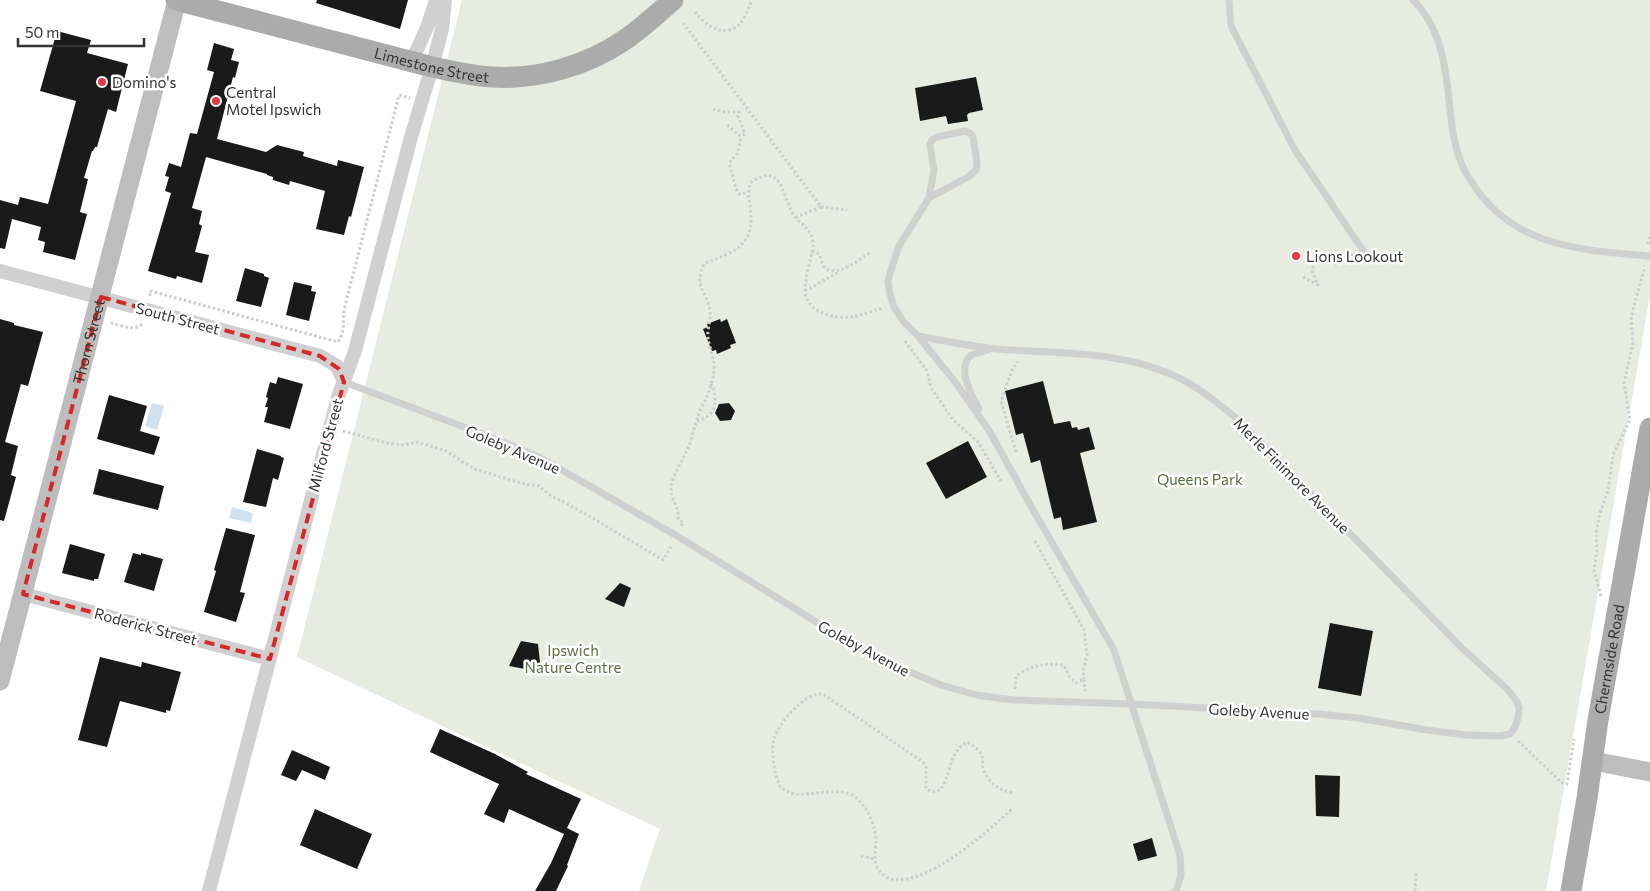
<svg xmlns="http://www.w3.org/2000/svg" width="1650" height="891" viewBox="0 0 1650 891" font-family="Commissioner,sans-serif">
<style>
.green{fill:#e6ecdf}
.water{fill:#cfe2ee}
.building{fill:#1a1a1a}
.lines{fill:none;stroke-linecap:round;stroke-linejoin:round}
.path{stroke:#cdcdcd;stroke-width:3;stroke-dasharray:2.5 2.5;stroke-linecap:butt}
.lane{stroke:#d0d0d0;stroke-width:7}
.street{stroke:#d0d0d0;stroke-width:14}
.secondary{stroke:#bdbdbd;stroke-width:19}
.primary{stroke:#ababab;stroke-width:21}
.marked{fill:none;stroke:#d62828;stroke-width:4;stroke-dasharray:10 6;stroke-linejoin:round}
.poi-dot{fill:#e63946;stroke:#fff;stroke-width:2}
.labels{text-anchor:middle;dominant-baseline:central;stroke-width:5;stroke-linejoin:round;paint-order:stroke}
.street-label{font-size:15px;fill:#333;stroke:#fff}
.poi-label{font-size:15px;fill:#333;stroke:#fff;text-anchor:start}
.park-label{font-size:15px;fill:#56703f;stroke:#fff}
</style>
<rect width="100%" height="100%" fill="#fff"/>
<path class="green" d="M462 0H1650V295L1546 891H639L660 829 297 657Z"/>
<path class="water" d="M152 403 164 406 157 430 145 426Z
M232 507 253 513 251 523 229 518Z"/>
<path class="building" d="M317 0H408L400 29 316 3Z
M57 31 91 40 87 53 128 64 116 112 108 109 97 147H95L93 151H92L84 178 88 179 80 212 87 214 75 260 43 252 45 242 38 240 41 227 12 219 5 249 0 248V200L18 205 20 197 48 204 76 101 40 91Z
M214 43 234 49 231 60 239 62 235 78 233 77 217 139 266 152 277 145 304 152 303 156 337 166 338 160 364 167 351 217 349 216 344 235 316 229 325 191 290 181 289 185 273 180V177L267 175V174L206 157 192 208 202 211 199 224 202 226 195 252 209 255 202 283 177 276 176 279 148 271 171 193 165 191 169 177 165 176 169 163 181 167 190 133 197 134 214 72 207 70Z
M976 77 983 110 969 113 967 115 968 121 948 124 946 116 920 121 915 88Z
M245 268 264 274V276L269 278 261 307 236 301Z
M294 282 312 286 311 291 316 292 309 321 286 315Z
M0 319 14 323V325L43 332 28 386 21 384 5 442 18 446 11 475 16 477 4 521 0 520Z
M720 319 721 322 727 319 736 343 730 345 731 348 717 354 716 350 712 351 703 329 708 327 707 324Z
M278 377 303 384 290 429 264 422 268 407H265L268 398 266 397 270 382 276 384Z
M1043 381 1054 424 1070 421 1072 428 1077 427 1078 430 1089 427 1095 449 1080 453 1097 522 1063 530 1061 517 1054 519 1040 460 1031 463 1023 433 1016 435 1005 391Z
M109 395 147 406 140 431 160 437 154 455 97 439Z
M729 403 735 411 731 420 720 421 715 413 719 404Z
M968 441 987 477 946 499 926 463Z
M257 449 281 456V457L284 458 278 480 273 478 266 507 243 502Z
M99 469 164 486 158 510 93 494Z
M226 528 255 535 240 592 245 593 236 622 204 612 216 571 214 570Z
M70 544 105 554 98 579H94V581L62 573Z
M133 553 141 555V553L163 559 154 591 124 582Z
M620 583 631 588 624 607 605 599Z
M1330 623 1373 631 1361 696 1318 688Z
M521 641 538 644 541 672 509 666Z
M100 657 141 667 142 662 181 672 170 711 166 710V713L120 701 107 747 78 740Z
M440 729 495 754 528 772 526 774 581 799 567 828 579 834 567 865 568 866 556 891H535L551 863 564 834 509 809 504 823 484 814 499 784 430 752Z
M292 750 330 767 325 780 302 770 296 781 281 775Z
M1315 775 1340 776 1339 817 1316 816Z
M315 809 372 834 357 869 300 845Z
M1152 838 1157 856 1138 861 1133 844Z"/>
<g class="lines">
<path class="path" d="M695 12C704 24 721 37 736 27 744 22 748 9 752 0
M683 23 821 207 796 217
M713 109 725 112H739L738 116 745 134 741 137
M727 125 741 137 738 153 729 163C733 174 733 184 739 194L748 193
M821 207 847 210
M1648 244 1650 235
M812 251 819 254C821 258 822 265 825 268 837 278 860 259 871 252
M1303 277 1318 285 1312 271 1315 262 1335 264 1353 254
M805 291 839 272
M150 296V291L338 342C347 327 341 321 345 306L399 95 410 98
M111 323C121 325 134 332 142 324
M905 341 927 371 931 388 954 421 978 442 1001 481
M697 421C716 417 719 399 711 383
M343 431 387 443 404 445 417 442 446 451 474 469 524 484 539 486 550 495 584 513 663 560 672 545
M1016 452 1001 401 1012 370 1018 362
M681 526 683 522 678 519C680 504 666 499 673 479 677 468 684 458 688 448 693 436 695 423 700 411 707 396 715 381 714 364 713 355 709 346 708 338 707 329 711 320 710 311 707 290 693 289 704 264 726 254 752 249 751 218 751 206 747 195 750 183 785 159 781 200 796 218 803 226 812 230 813 242 814 248 807 271 806 280 805 286 804 293 807 299 812 313 836 319 850 317 862 316 872 310 884 308
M1035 541 1084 630 1087 655 1083 671 1084 679
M1601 596 1594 571 1597 551 1596 533 1600 513 1608 491 1613 455 1630 420 1624 383 1633 343 1631 317 1645 266
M1015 689 1016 676C1031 665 1045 663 1064 665L1069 676 1076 683 1084 679 1085 691
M1518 741 1562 783 1567 784 1574 739
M1012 793C997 789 988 783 983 768 982 764 983 759 982 755 979 749 972 745 967 742 947 754 952 775 940 790L932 792 926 789V768L923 762 823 694C804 692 780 722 774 739 770 752 775 777 781 788 785 790 790 793 795 794 812 796 841 786 855 797 867 806 876 826 876 841 876 848 874 856 876 864 878 870 882 875 888 878 923 891 989 830 1013 808
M861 856 875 859
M1415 891 1416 873"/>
<path class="lane" d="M1229 0 1231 26 1295 150 1366 255
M1413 0C1438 24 1444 58 1448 90 1451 116 1452 145 1464 169 1503 245 1573 250 1650 256
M929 198 968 177 976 170 977 163 973 137 970 133 965 131 937 137 932 140 930 145 934 170 929 198 899 246 890 273 888 282 890 294 894 307 903 321 918 336 956 383 990 432 1028 501 1114 650 1180 855 1181 875 1176 891
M344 382 496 439 539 457 677 536 852 644 884 661 941 685 976 695 1013 700 1131 704 1318 714 1358 718 1427 730 1466 735 1500 736 1510 734 1515 727 1518 718 1519 708 1517 702 1508 690 1462 648 1241 422C1220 405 1198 386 1173 375 1116 350 1057 354 997 349 971 346 944 341 918 336
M979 409C971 393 956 370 971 355L988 350"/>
<path class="street" d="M412 61 428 25 436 0
M0 271 320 356 337 366 344 382
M23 594 270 659
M209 891 338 397 355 351 411 137 432 67 442 29 445 0"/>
<g class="secondary">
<path id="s1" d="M0 681 177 0"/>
<path d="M1593 761 1650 772"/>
</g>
<g class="primary">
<path id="s2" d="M176 0 432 67C452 71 472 76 492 77 537 80 586 66 623 41 641 29 657 14 673 0"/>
<path id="s3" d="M1571 891 1587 798 1598 720 1650 428"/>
</g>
</g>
<path class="marked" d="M101 297 320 356 339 369 344 382 270 659 23 594Z"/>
<g class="poi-dot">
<circle cx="102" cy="82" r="5"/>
<circle cx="216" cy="101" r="5"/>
<circle cx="1296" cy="256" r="5"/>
</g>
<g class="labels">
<g class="street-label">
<text stroke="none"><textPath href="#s2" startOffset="264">Limestone Street</textPath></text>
<text transform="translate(178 318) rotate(15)">South Street</text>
<text stroke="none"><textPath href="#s1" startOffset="351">Thorn Street</textPath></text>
<text transform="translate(325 445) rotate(-75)">Milford Street</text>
<text transform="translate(513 449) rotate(23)">Goleby Avenue</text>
<text transform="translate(1292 475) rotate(45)">Merle Finimore Avenue</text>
<text transform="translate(146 626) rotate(15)">Roderick Street</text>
<text transform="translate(864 648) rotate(28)">Goleby Avenue</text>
<text stroke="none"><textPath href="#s3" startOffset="235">Chermside Road</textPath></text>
<text transform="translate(1259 711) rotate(3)">Goleby Avenue</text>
</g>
<g class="poi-label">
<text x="112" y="82">Domino's</text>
<text x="226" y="92">Central<tspan x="226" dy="17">Motel Ipswich</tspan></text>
<text x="1306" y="256">Lions Lookout</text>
</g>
<g class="park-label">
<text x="1200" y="479">Queens Park</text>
<text x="573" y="650">Ipswich<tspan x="573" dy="17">Nature Centre</tspan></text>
</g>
</g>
<path d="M18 38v8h126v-8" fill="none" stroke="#333333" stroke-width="2.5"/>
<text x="25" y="38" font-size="15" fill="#333333" stroke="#ffffff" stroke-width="4" paint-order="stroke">50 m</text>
</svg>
